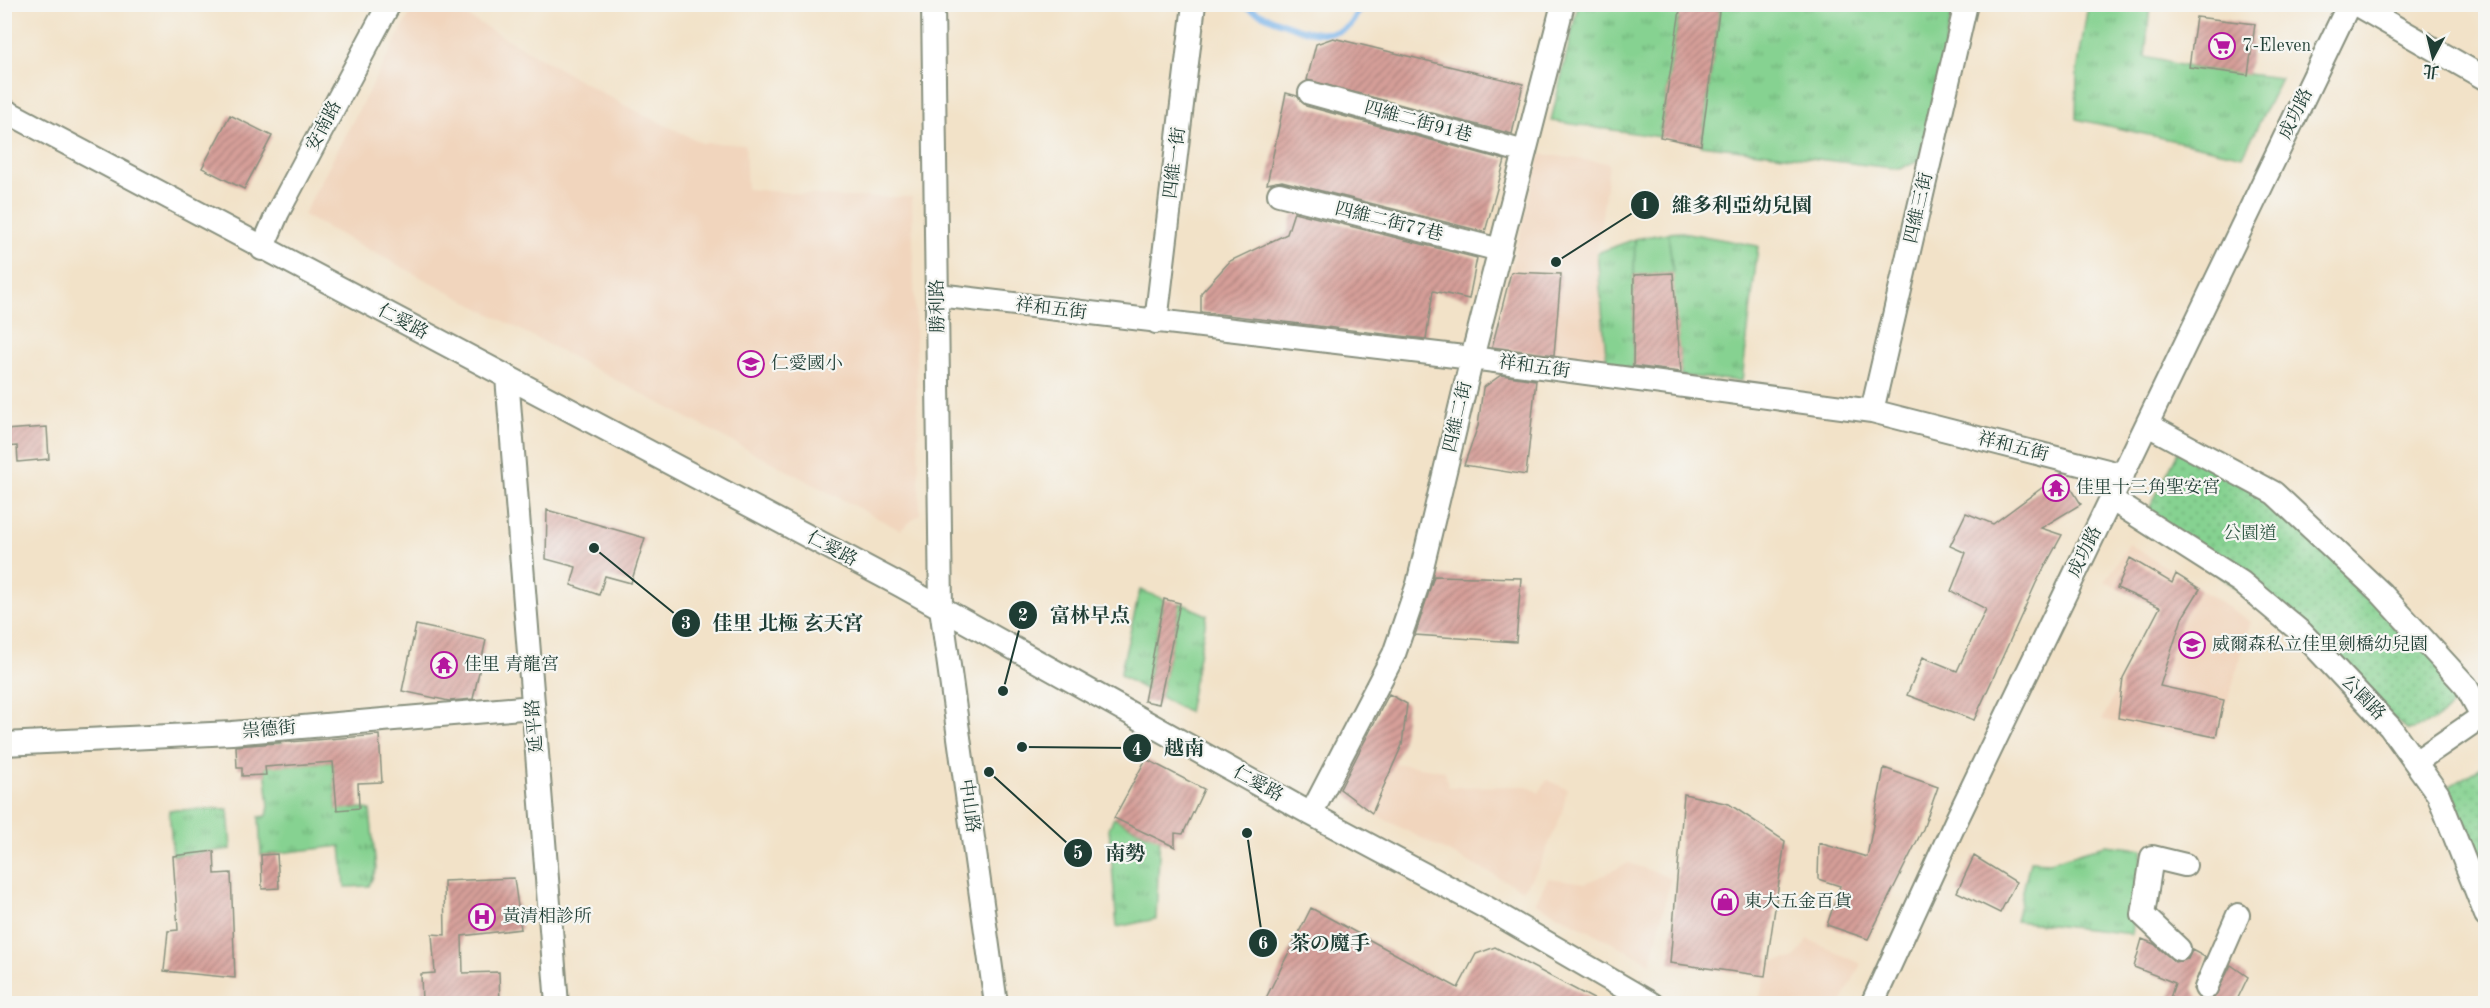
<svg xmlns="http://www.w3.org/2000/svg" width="2490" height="1008" viewBox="0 0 2490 1008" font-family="'Old Standard TT','Noto Serif TC','Noto Serif JP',serif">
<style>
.built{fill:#f1d5bd}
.grass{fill:url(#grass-tufts);stroke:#528862;stroke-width:1.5}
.park{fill:url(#park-dots);stroke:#528862;stroke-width:1.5}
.garden{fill:#86d291;stroke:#528862;stroke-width:1.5}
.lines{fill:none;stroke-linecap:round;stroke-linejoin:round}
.stream{stroke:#79b4ea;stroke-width:6}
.building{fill:url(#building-hatch)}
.street-casing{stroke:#88907e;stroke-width:26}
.street{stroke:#fff;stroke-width:22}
.labels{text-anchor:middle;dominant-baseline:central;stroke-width:4.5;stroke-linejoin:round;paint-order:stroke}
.poi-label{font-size:18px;fill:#1f3d34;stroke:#f6f6f2;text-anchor:start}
.street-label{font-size:18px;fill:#1f3d34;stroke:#f6f6f2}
.park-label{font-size:18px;fill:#345b47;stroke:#f6f6f2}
.leader{fill:none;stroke:#1f3d34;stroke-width:2}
.callout-dot{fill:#1f3d34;stroke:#f6f6f2;stroke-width:2}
.mark-label{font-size:18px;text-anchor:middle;font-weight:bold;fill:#fff}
.callout-label{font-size:20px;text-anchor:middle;font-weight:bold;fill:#1f3d34;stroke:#f6f6f2;stroke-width:4.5;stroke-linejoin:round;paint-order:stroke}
</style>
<defs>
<pattern id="grass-tufts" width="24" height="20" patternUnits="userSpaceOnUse" patternTransform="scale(1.5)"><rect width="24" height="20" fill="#86d291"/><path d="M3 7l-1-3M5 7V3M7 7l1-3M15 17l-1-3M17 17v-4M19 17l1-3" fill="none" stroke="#6dac77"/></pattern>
<pattern id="park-dots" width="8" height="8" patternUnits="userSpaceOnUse" patternTransform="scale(1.5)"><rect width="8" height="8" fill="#86d291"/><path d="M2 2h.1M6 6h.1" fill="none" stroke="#6dac77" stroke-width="1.8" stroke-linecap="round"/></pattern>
<pattern id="building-hatch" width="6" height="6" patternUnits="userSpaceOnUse" patternTransform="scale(1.5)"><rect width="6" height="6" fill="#d69f99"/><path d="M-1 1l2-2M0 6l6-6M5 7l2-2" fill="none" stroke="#ad837e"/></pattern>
</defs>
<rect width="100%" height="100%" fill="#f6f6f2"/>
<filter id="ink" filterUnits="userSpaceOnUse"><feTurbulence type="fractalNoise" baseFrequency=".0167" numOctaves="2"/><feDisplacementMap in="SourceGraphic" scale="12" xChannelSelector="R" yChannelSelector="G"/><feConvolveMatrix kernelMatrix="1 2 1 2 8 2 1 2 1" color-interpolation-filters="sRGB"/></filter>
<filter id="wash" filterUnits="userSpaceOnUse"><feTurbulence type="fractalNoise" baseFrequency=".008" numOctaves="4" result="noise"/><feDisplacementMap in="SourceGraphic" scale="24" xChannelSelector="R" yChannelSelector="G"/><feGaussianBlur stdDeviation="1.35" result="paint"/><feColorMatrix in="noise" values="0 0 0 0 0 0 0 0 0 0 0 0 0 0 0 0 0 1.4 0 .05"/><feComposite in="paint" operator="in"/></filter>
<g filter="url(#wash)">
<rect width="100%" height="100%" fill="#f2e2c8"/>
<path class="built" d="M415 4 447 5 622 104 702 143 745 144 747 189 839 197H912L920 514 900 530 303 215Z
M1540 154 1609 163 1597 253 1607 366 1491 350Z
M2129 544 2251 622 2216 741 2102 720 2160 607 2105 582Z
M1394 763 1445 771 1448 787 1527 786 1539 793 1547 780 1567 789 1562 813 1539 867 1523 890 1372 813Z
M1629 863 1671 878 1651 963 1535 903 1548 878 1586 883Z
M1808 939 1861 964 1841 1003 1758 1004 1768 962 1795 958Z"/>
<path class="grass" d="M1578 5H1681L1660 137 1551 121Z
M1720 5H1954L1919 161 1900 169 1701 145Z
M2088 5H2150L2145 57 2189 67 2281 78 2243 156 2076 119 2077 72Z
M1682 232 1758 246 1742 381 1681 376 1668 233Z
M1635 239 1633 370 1607 366 1597 253Z
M1140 590 1164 599 1146 690 1120 675Z
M1180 603 1207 615 1188 712 1160 697Z
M268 739H281L283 765 333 762 337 809 359 808 370 810 376 869 369 886 345 887 341 846 261 855 259 817 267 816 269 806 265 767 270 766Z
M228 809 231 849 173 856 169 810Z
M1114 818 1149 835 1160 834 1156 919 1117 927 1109 828Z
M2105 845 2143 849 2132 934 2016 921 2030 861 2050 862Z"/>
<path class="park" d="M2179 450 2271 500 2380 597 2455 682C2455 687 2456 693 2455 697 2451 715 2423 727 2408 730L2146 515Z
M2485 765V895L2445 789Z"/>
<path class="garden" d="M1668 233 1673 273 1634 275 1635 239Z"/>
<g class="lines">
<path class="stream" d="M1239 4C1267 16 1323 48 1350 25 1355 20 1358 10 1362 4"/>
</g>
<g id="blocks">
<path class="building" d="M1681 4H1720L1701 145 1660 137Z
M2196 17 2255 24 2248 75 2189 67Z
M1333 38 1523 84 1512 134 1307 80 1316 44Z
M1286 93 1297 96 1306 106 1505 160 1485 232 1282 181 1267 184Z
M230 115 272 136 244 189 202 168Z
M1294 212 1477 258 1469 299 1433 291 1426 339 1201 312V293L1230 261 1287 234Z
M1511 272 1561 274 1554 355 1492 347Z
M1673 273 1681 372 1633 366 1634 275Z
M1501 375 1536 380 1526 475 1464 465 1478 426 1483 388Z
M47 427 49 459 18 462 17 446 4 447V430Z
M2062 473 2081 504 2041 528 2062 535 2036 583 1974 720 1907 695 1923 657 1957 671 1986 609 1951 591 1966 553 1950 546 1966 513 1993 524Z
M547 510 645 538 631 583 605 576 599 595 571 585 576 567 546 559Z
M2130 558 2172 583 2176 574 2200 589 2182 618 2160 686 2224 700 2216 737 2118 718 2123 678 2160 607 2117 588Z
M1434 576 1521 578 1516 642 1415 635Z
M1164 599 1180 603 1159 704 1144 701Z
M416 625 486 640 473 699 449 701 402 691Z
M1389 694 1407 704 1402 745 1372 813 1340 789Z
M379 735 382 782 358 783 359 808 337 810 333 762 265 767 266 775 242 776V768H237L236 746Z
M1146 759 1204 789 1183 834 1175 833V847L1114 818Z
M1884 768 1938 787 1923 829 1868 939 1827 925 1840 886 1818 879 1819 843 1867 857Z
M1684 794 1729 804 1785 841 1765 976 1670 963Z
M214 851 215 874 231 873 235 978 164 971 168 931 178 930 173 856Z
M277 854 279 888 262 889 261 855Z
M1974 856 2016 882 2000 913 1957 892Z
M514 878 521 929 462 936 463 973 499 972 500 1004H422L421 974 435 973 432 934 445 935 444 881Z
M1311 908 1458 988 1476 954 1495 947 1603 1004H1263Z
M2142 939 2154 944 2175 962 2188 959 2192 950 2205 957 2193 989 2201 1001 2214 998 2231 965 2248 977 2235 1004H2168L2175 983 2134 967Z"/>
</g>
</g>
<g filter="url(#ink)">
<use href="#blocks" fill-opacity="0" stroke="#88907e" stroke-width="1.5"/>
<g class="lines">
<defs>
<path id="street" d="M933 4 941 608 996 1004
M2355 4 2486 79
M1310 93 1525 152
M4 110 900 585 1311 814 1487 908 1652 1004
M1279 194 1500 250
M262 249 278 212 389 4
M938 295 1472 358 1872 411 2123 475
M1156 322 1194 4
M507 377 557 1004
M1872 411 1966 4
M2148 425 2274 493 2381 593 2466 686 2486 723
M2111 499 2241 582 2302 633 2390 727 2438 794 2486 915
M4 744 232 733 533 707
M2417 761 2481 717
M1311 814 1394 654 1418 584 1472 358 1563 4
M2179 949 2143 915 2152 857 2185 865
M2206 988 2238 915
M1872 1004 1956 821 2349 4"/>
</defs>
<use href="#street" class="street-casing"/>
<use href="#street" class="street"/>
</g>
</g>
<defs>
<symbol id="supermarket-ring" viewBox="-11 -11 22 22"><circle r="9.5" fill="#f6f6f2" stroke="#b5179e" stroke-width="1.5"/><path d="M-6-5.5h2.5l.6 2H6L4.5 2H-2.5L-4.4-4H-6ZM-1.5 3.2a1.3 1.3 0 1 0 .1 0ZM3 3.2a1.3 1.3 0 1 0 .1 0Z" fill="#b5179e"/></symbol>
<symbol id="school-ring" viewBox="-11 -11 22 22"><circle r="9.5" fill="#f6f6f2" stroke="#b5179e" stroke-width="1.5"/><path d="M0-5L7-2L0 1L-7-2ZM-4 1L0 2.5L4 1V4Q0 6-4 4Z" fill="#b5179e"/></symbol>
<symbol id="temple-ring" viewBox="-11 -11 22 22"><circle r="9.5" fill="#f6f6f2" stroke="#b5179e" stroke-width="1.5"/><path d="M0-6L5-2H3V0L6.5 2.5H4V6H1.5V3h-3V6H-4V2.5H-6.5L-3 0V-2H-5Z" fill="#b5179e"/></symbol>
<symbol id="shop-ring" viewBox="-11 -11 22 22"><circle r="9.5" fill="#f6f6f2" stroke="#b5179e" stroke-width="1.5"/><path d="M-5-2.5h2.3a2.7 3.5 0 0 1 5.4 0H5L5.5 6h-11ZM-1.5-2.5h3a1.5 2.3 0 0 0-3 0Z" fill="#b5179e"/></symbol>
<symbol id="hospital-ring" viewBox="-11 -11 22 22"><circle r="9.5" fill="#f6f6f2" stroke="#b5179e" stroke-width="1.5"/><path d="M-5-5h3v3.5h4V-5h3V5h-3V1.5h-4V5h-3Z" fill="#b5179e"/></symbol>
</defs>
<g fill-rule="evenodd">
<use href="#supermarket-ring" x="2207" y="31" width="30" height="30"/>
<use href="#school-ring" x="736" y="349" width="30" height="30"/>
<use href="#temple-ring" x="2041" y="473" width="30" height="30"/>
<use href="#school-ring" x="2177" y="630" width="30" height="30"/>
<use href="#temple-ring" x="429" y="650" width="30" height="30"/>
<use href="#shop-ring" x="1710" y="887" width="30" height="30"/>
<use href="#hospital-ring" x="467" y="902" width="30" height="30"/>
</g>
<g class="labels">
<g class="poi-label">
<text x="2242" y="46">7-Eleven</text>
<text x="771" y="364">仁愛國小</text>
<text x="2076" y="488">佳里十三角聖安宮</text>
<text x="2212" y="645">威爾森私立佳里劍橋幼兒園</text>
<text x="464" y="665">佳里 青龍宮</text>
<text x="1744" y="902">東大五金百貨</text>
<text x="502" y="917">黃清相診所</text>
</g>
<g class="street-label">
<text transform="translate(2296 114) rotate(-64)">成功路</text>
<text transform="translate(1418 122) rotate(15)">四維二街91巷</text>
<text transform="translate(324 126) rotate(-62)">安南路</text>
<text transform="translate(1175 163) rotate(-83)">四維一街</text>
<text transform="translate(1919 208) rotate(-77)">四維三街</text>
<text transform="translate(1389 222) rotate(14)">四維二街77巷</text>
<text transform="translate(938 306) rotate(-91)">勝利路</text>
<text transform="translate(1051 309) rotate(7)">祥和五街</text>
<text transform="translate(403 322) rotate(28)">仁愛路</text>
<text transform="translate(1534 367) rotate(8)">祥和五街</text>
<text transform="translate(1458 417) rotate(-77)">四維二街</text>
<text transform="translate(2013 447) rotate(14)">祥和五街</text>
<text transform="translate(832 549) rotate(28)">仁愛路</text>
<text transform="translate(2085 552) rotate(-64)">成功路</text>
<text transform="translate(2363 698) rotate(46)">公園路</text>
<text transform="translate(535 726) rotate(-95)">延平路</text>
<text transform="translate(269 730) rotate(-5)">祟德街</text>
<text transform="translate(1258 784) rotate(29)">仁愛路</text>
<text transform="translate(969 806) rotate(82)">中山路</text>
</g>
<g class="park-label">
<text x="2250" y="534">公園道</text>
</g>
</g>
<path class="leader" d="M1556 262L1645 205M1003 691L1023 615M594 548L686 623M1022 747L1137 748M989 772L1078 853M1247 833L1263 943"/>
<g class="callout-dot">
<circle cx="1556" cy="262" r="6"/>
<circle cx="1003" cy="691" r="6"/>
<circle cx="594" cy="548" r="6"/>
<circle cx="1022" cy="747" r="6"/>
<circle cx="989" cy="772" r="6"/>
<circle cx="1247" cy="833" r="6"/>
<circle cx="1645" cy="205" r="15"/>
<circle cx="1023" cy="615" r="15"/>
<circle cx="686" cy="623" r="15"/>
<circle cx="1137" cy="748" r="15"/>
<circle cx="1078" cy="853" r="15"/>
<circle cx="1263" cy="943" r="15"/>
</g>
<g class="mark-label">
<text x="1645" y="211">1</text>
<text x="1023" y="621">2</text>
<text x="686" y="629">3</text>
<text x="1137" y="755">4</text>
<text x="1078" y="859">5</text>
<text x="1263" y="949">6</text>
</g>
<g class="callout-label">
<text x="1742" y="212">維多利亞幼兒園</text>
<text x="1090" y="622">富林早点</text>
<text x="788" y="630">佳里 北極 玄天宮</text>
<text x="1184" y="755">越南</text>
<text x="1125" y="860">南勢</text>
<text x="1330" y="950">茶の魔手</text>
</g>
<rect width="2490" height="1008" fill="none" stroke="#f6f6f2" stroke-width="24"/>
<g transform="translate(2433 57) rotate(187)" stroke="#f6f6f2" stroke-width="4.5" paint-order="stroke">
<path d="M0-4.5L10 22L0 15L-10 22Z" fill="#1f3d34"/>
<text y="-9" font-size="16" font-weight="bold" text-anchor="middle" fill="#1f3d34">北</text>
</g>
</svg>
